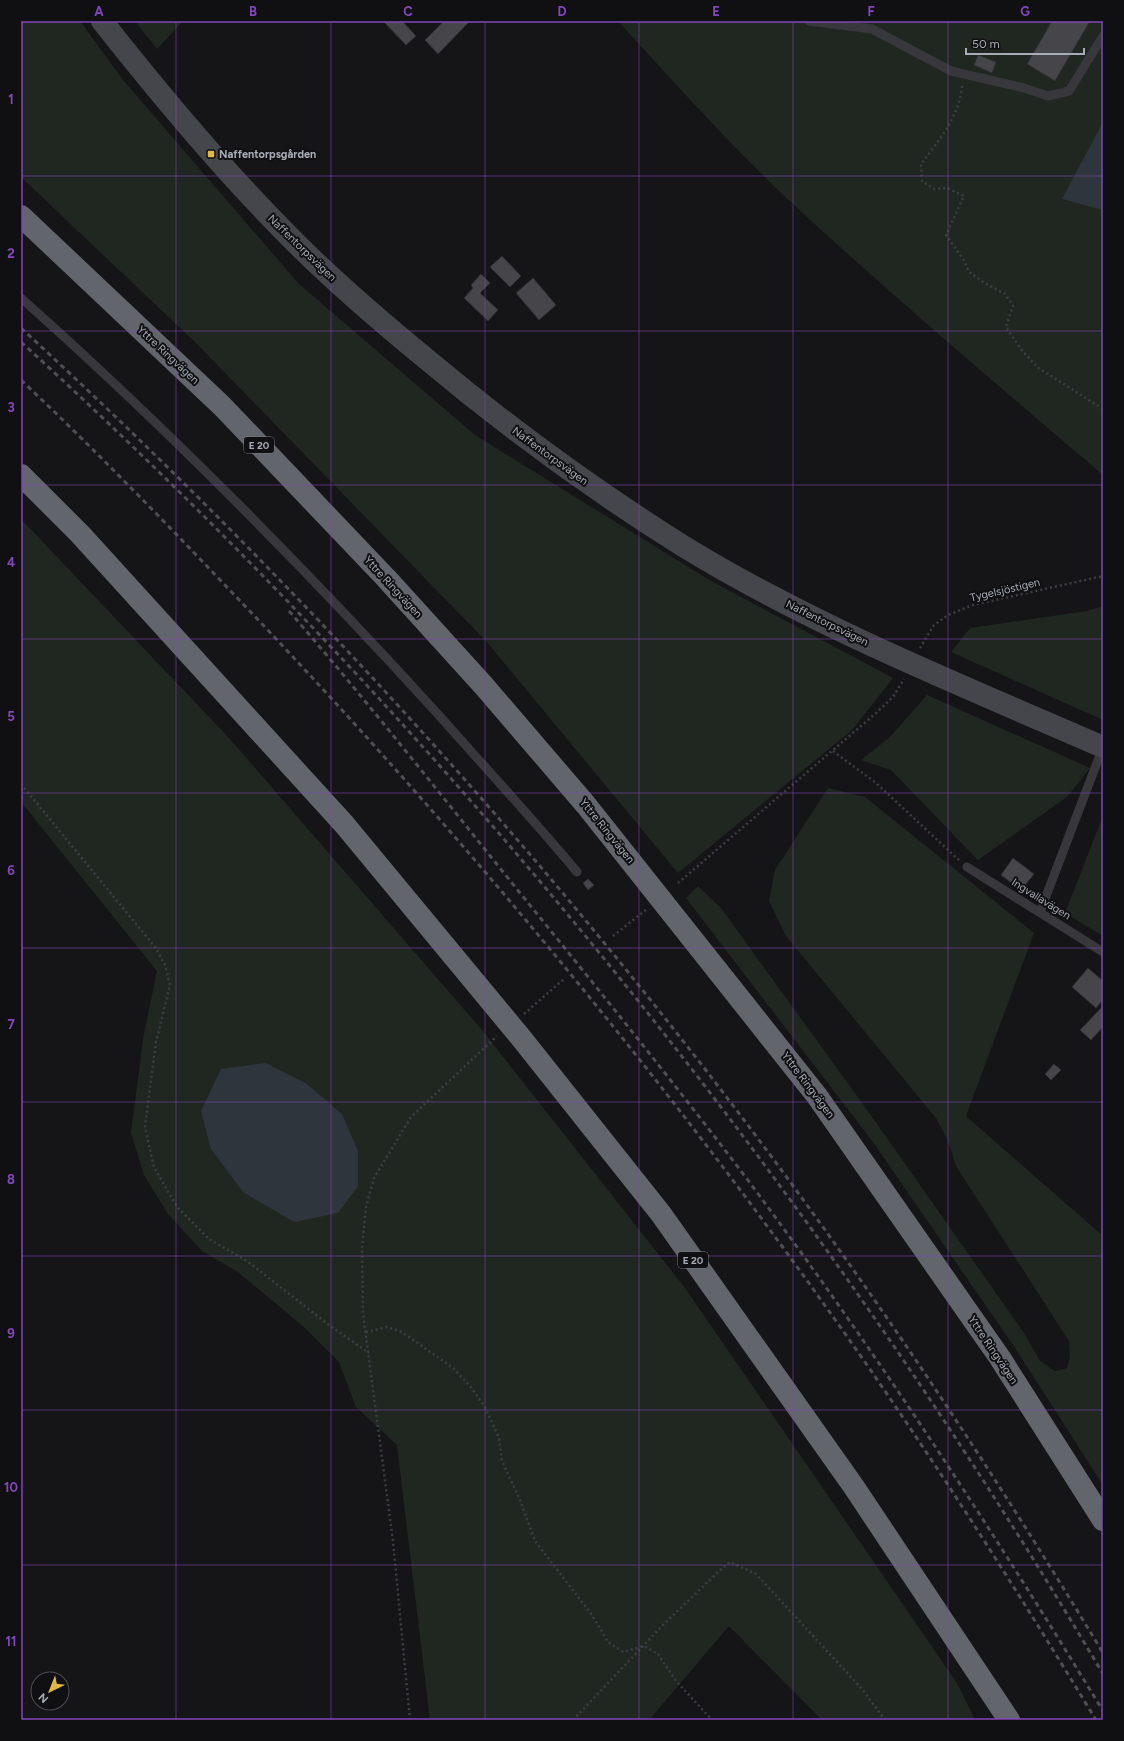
<svg xmlns="http://www.w3.org/2000/svg" width="1124" height="1741" viewBox="0 0 1124 1741" font-family="Figtree,sans-serif">
<style>
.green{fill:#202721}
.water{fill:#2f353c}
.building{fill:#45454a;stroke:#303033}
.lines{fill:none;stroke-linecap:round;stroke-linejoin:round}
.path{stroke:#3d3e43;stroke-width:2.5;stroke-dasharray:2 3;stroke-linecap:butt}
.lane{stroke:#37373c;stroke-width:9}
.secondary{stroke:#45464b;stroke-width:22}
.highway{stroke:#63656c;stroke-width:22}
.rail{stroke:#4e4f54;stroke-width:3;stroke-dasharray:5 4;stroke-linecap:butt}
.grid{fill:none;stroke:#8446bd;stroke-width:1;stroke-opacity:0.55}
.poi-dot{fill:#e2b842;stroke:#101012;stroke-width:1.5}
.labels{text-anchor:middle;dominant-baseline:central;stroke-width:4;stroke-linejoin:round;paint-order:stroke}
.shield{fill:#101012;stroke:#7a7d85;stroke-width:1}
.shield-label{font-size:10px;font-weight:bold;fill:#a8acb6}
.poi-label{font-size:11px;font-weight:bold;fill:#a8acb6;stroke:#101012;text-anchor:start}
.street-label{font-size:11px;fill:#a8acb6;stroke:#101012}
.neatline{fill:none;stroke:#8446bd;stroke-width:1.5}
.grid-label{font-size:13px;text-anchor:middle;font-weight:bold;fill:#8446bd}
</style>
<rect width="100%" height="100%" fill="#151517"/>
<path class="green" d="M21 21H80L123 80 299 284 475 435 711 581 893 678 852 730 678 873 486 641 197 344 21 177Z
M135 21H183L157 49Z
M618 21H1103V475C994 382 884 289 779 191 723 137 671 79 618 21Z
M21 519 230 739 482 1030 685 1288 957 1683 975 1720H822L729 1626 649 1720H430L397 1445 356 1407 339 1362 305 1328 238 1272 202 1251 168 1214 144 1175 131 1133 143 1039 157 971 21 802Z
M1103 606V720L951 652 970 628 1087 611Z
M927 695 1090 768 1067 797 978 860 891 770 861 760 889 738Z
M828 788 865 797 1034 933 966 1116 1103 1236V1485L1015 1348 873 1142 686 898 698 886 721 908 870 1114 1024 1333 1040 1361 1055 1371 1067 1368 1070 1358 1069 1341 956 1166 948 1141 936 1118 786 936 769 901 775 870Z
M1103 816V936L1065 913Z"/>
<path class="water" d="M1103 122V210L1062 199Z
M266 1063 307 1084 342 1114 358 1151V1186L338 1213 294 1222 243 1192 211 1149 201 1111 221 1069Z"/>
<path class="building" d="M383 21H402L416 36 406 45Z
M444 21H470L438 54 425 40Z
M1052 21H1090L1055 81 1027 64Z
M978 55 996 62 992 73 974 65Z
M502 256 521 276 510 287 490 267Z
M481 274 490 283 480 293 498 310 488 321 464 298 473 288 471 285Z
M533 278 556 305 539 320 516 293Z
M1013 858 1034 874 1021 890 1001 875Z
M588 879 594 885 588 890 583 883Z
M1088 968 1103 981V1000L1096 1008 1072 987Z
M1103 1006V1027L1091 1040 1080 1030Z
M1054 1064 1061 1070 1051 1080 1045 1074Z"/>
<g class="lines">
<path class="path" d="M962 86C960 115 938 142 921 164L922 181 934 189 947 188 964 196 946 235 963 259 969 272 983 282 1005 294 1013 306 1006 327 1020 348 1037 367 1103 409
M920 648 934 625 948 615 973 605 1103 576
M833 751 876 783 959 860
M21 784 155 947 165 965 170 985 156 1042 145 1127 154 1167 177 1207 209 1239 247 1261 329 1325 369 1353
M678 883 875 714 893 697 904 679
M613 936 647 909
M524 1014 565 978
M366 1332 387 1327 402 1332 453 1368 470 1386 485 1407 499 1438 502 1461 520 1500 535 1541 592 1615 608 1642 623 1652 644 1646 658 1654 676 1681 712 1720
M410 1720 393 1541 363 1314 362 1247 366 1207 374 1178 411 1117 497 1036
M573 1720 662 1626 718 1572 730 1562 756 1574 862 1689 885 1720"/>
<path class="lane" d="M809 21 872 29 951 71 1024 88 1048 96 1069 91 1103 36
M21 298C167 428 304 567 436 712 483 765 531 817 577 872
M967 867 1103 952
M1040 912 1103 747"/>
<path class="secondary" d="M102 21C158 92 216 162 279 226 324 273 374 316 424 357 506 426 592 489 683 546 815 627 961 685 1103 747"/>
<path class="highway" d="M21 216 222 406 386 578 484 686 586 805 817 1096 1000 1358 1103 1520
M21 475 80 534 344 824 522 1039 661 1214 854 1487 1009 1720"/>
<path class="rail" d="M21 328C273 560 506 811 715 1082 856 1265 984 1456 1103 1653
M21 342C445 728 811 1181 1103 1674
M21 380C105 459 185 543 264 626 464 838 651 1063 821 1300 919 1436 1009 1577 1096 1720
M289 611C367 701 441 795 516 888 594 984 672 1080 747 1179 875 1350 992 1529 1103 1711"/>
</g>
<path class="grid" d="M176 21V1720M331 21V1720M485 21V1720M639 21V1720M793 21V1720M948 21V1720M21 176H1103M21 331H1103M21 485H1103M21 639H1103M21 793H1103M21 948H1103M21 1102H1103M21 1256H1103M21 1410H1103M21 1565H1103"/>
<rect class="poi-dot" x="207" y="150" width="8" height="8" rx="2"/>
<g class="labels">
<g class="shield">
<rect x="244" y="437" width="30" height="16" rx="3"/>
<rect x="678" y="1252" width="30" height="16" rx="3"/>
</g>
<g class="shield-label">
<text x="259" y="445">E 20</text>
<text x="693" y="1260">E 20</text>
</g>
<g class="poi-label">
<text x="219" y="154">Naffentorpsgården</text>
</g>
<g class="street-label">
<text transform="translate(302 248) rotate(44)">Naffentorpsvägen</text>
<text transform="translate(168 355) rotate(43)">Yttre Ringvägen</text>
<text transform="translate(550 456) rotate(36)">Naffentorpsvägen</text>
<text transform="translate(393 587) rotate(47)">Yttre Ringvägen</text>
<text transform="translate(1005 590) rotate(-13)">Tygelsjöstigen</text>
<text transform="translate(827 623) rotate(26)">Naffentorpsvägen</text>
<text transform="translate(607 831) rotate(51)">Yttre Ringvägen</text>
<text transform="translate(1041 899) rotate(32)">Ingvallavägen</text>
<text transform="translate(808 1085) rotate(53)">Yttre Ringvägen</text>
<text transform="translate(993 1350) rotate(56)">Yttre Ringvägen</text>
</g>
</g>
<rect width="1124" height="1741" fill="none" stroke="#101012" stroke-width="44"/>
<g transform="translate(50 1691) rotate(223)"><circle r="19" fill="#101012" stroke="#4d4e54"/>
<path d="M0-3L7 15L0 10L-7 15Z" fill="#e2b842"/>
<text y="-6" font-size="11" font-weight="bold" text-anchor="middle" fill="#a8acb6">N</text>
</g>
<path d="M966 48v6h118v-6" fill="none" stroke="#a8acb6" stroke-width="2"/>
<text x="972" y="48" font-size="12" fill="#a8acb6" stroke="#101012" stroke-width="3" paint-order="stroke">50 m</text>
<rect x="22" y="22" width="1080" height="1697" class="neatline"/>
<g class="grid-label">
<text x="99" y="16">A</text>
<text x="253" y="16">B</text>
<text x="408" y="16">C</text>
<text x="562" y="16">D</text>
<text x="716" y="16">E</text>
<text x="871" y="16">F</text>
<text x="1025" y="16">G</text>
<text x="11" y="104">1</text>
<text x="11" y="258">2</text>
<text x="11" y="412">3</text>
<text x="11" y="567">4</text>
<text x="11" y="721">5</text>
<text x="11" y="875">6</text>
<text x="11" y="1029">7</text>
<text x="11" y="1184">8</text>
<text x="11" y="1338">9</text>
<text x="11" y="1492">10</text>
<text x="11" y="1646">11</text>
</g>
</svg>
